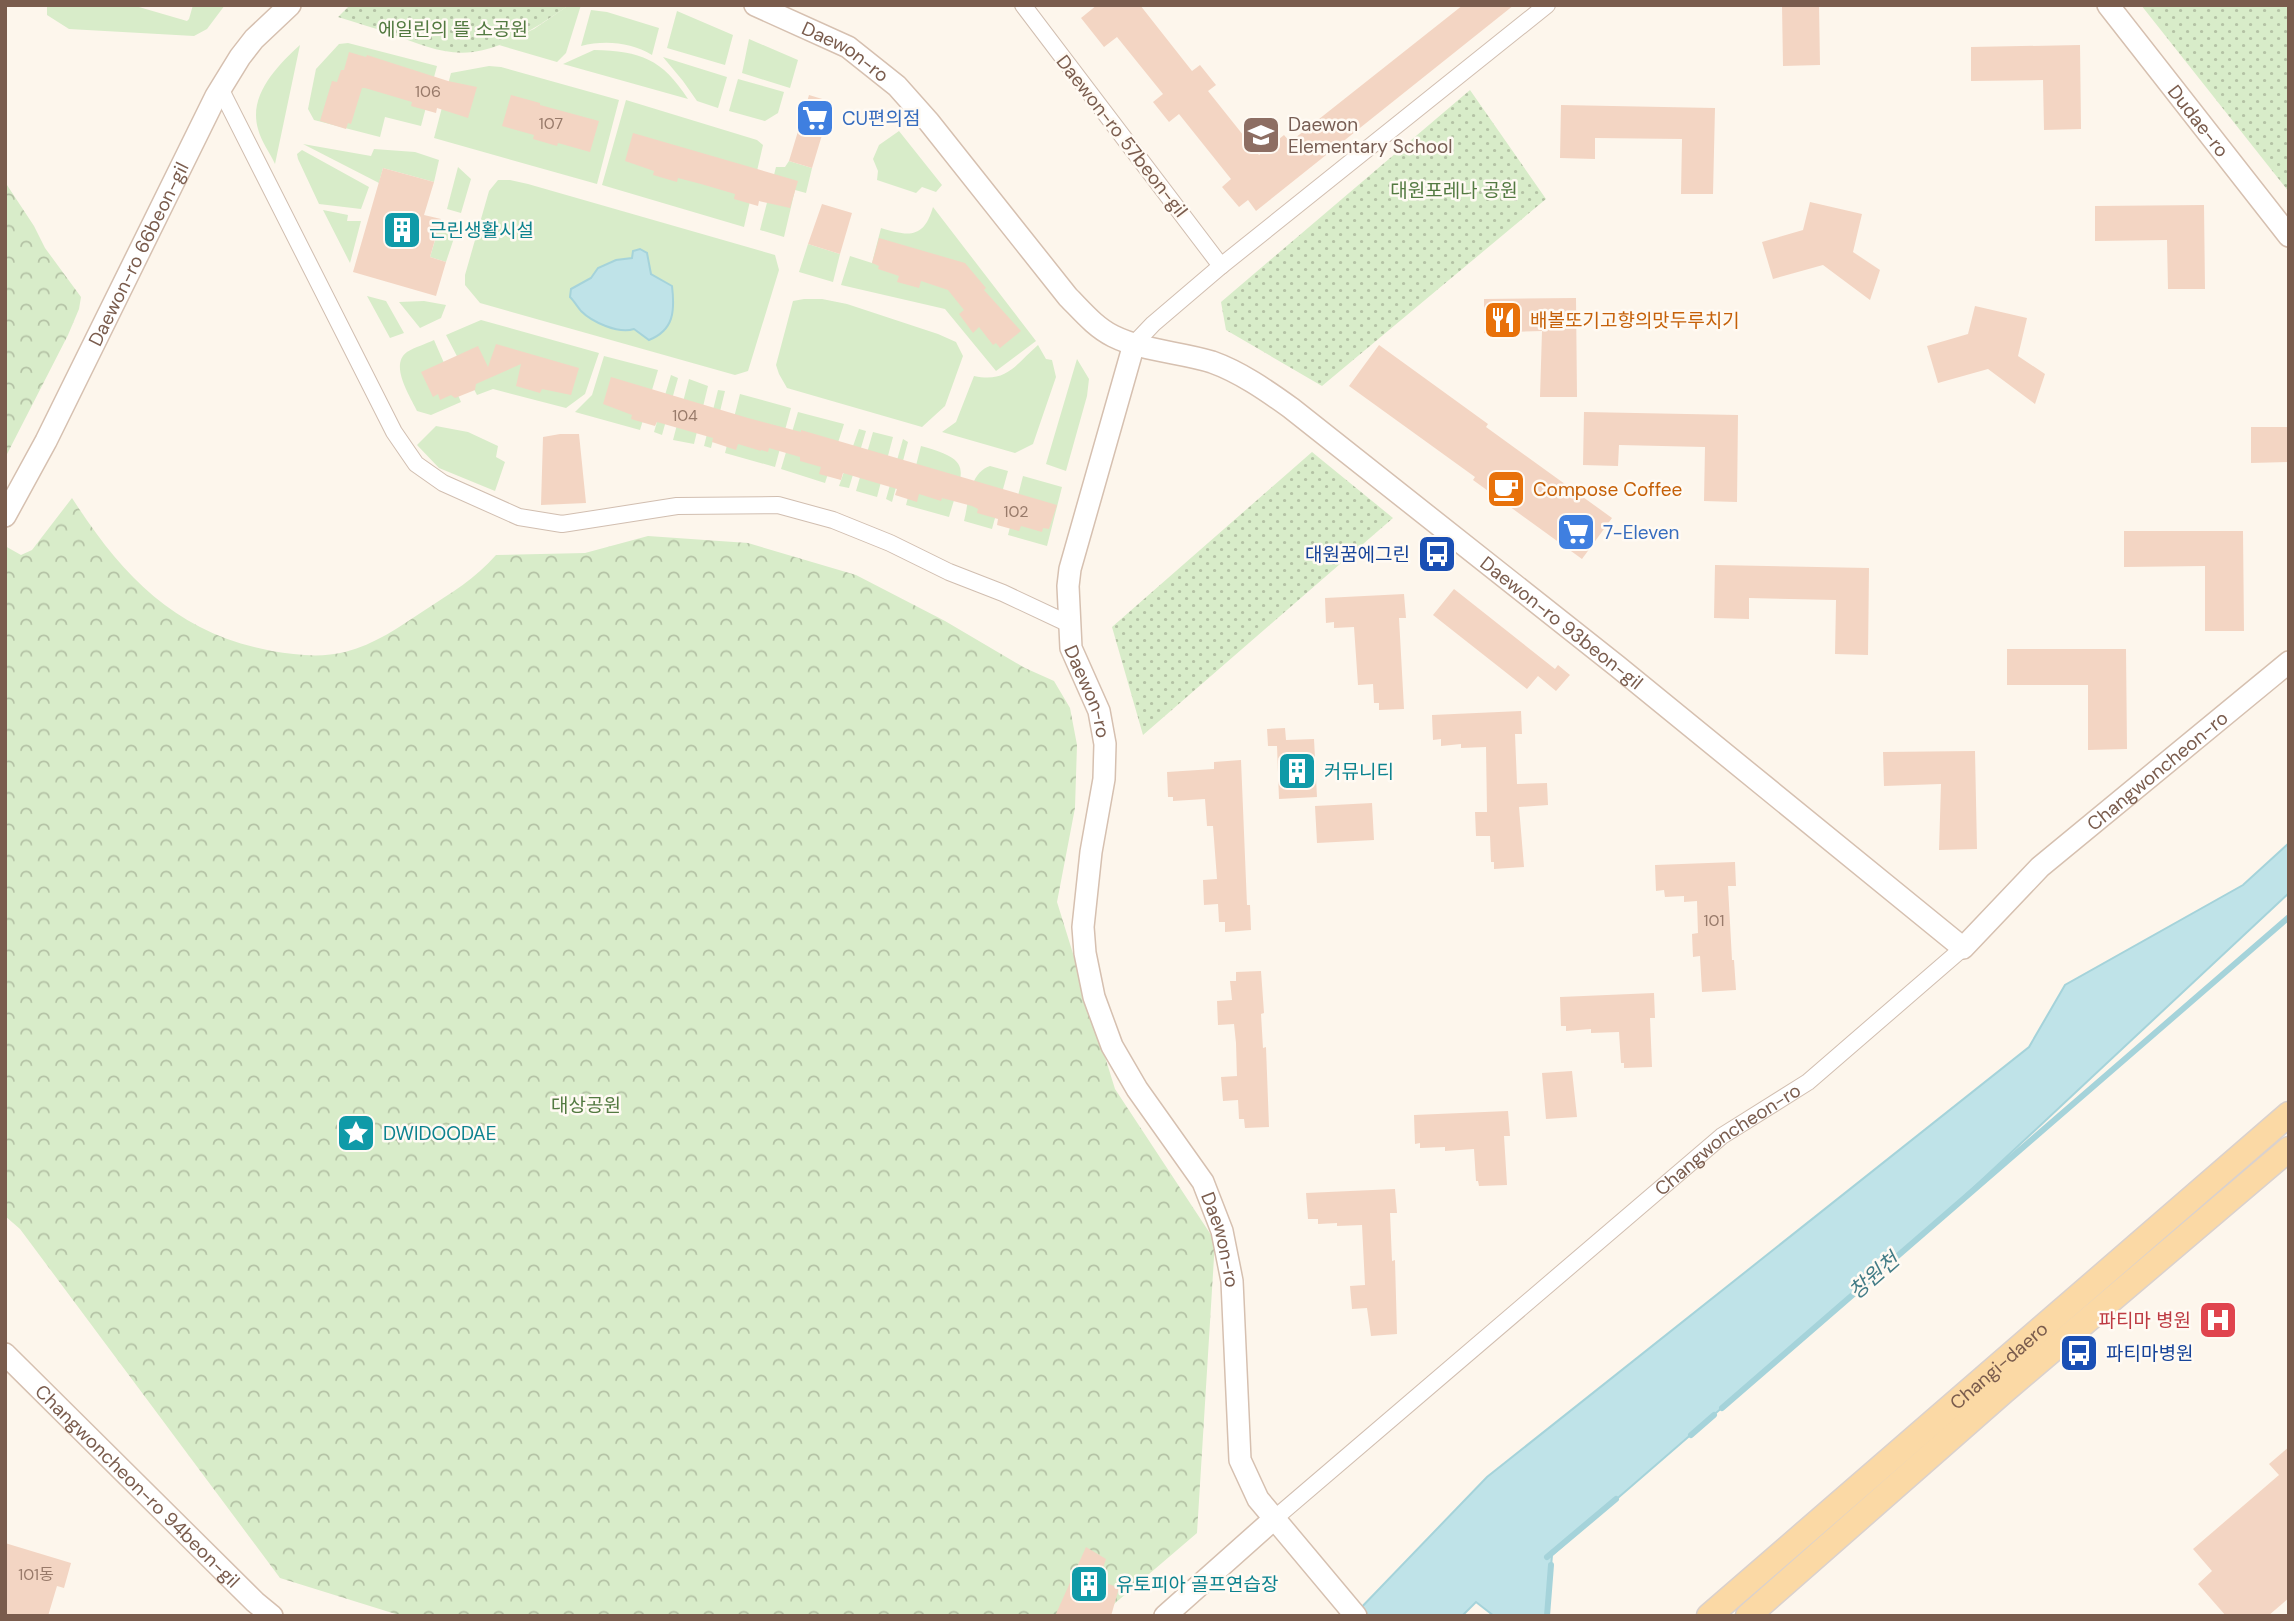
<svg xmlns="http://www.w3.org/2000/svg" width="2294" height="1621" viewBox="0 0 2294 1621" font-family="'DM Sans','Noto Sans KR',sans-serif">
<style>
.grass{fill:url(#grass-dots)}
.forest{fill:url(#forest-crowns)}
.garden{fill:#d8ecc9}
.water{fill:#bfe3e8;stroke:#a5d3da;stroke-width:2}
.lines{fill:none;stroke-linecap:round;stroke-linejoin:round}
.stream{stroke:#a5d3da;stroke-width:6}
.building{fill:#f3d5c3}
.street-casing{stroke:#d1beb0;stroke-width:18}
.secondary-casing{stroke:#d6c0b0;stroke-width:24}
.primary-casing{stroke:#dad1cd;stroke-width:27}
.street{stroke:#fff;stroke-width:16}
.secondary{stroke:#fff;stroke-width:21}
.primary{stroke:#fbd9a5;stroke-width:24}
.labels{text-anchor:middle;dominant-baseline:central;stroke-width:5;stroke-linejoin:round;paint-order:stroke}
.number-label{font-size:16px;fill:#987a6a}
.park-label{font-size:19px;fill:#537a41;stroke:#fffaf3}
.street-label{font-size:19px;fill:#7a5c4d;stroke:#fffaf3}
.shop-label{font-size:19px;fill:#366cbe;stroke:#fffaf3;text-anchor:start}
.education-label{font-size:19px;fill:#785e54;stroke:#fffaf3;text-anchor:start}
.culture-label{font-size:19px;fill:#0d838f;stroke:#fffaf3;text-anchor:start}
.food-label{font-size:19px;fill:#c56008;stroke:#fffaf3;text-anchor:start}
.transit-label{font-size:19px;fill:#164399;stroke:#fffaf3;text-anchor:end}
.health-label{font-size:19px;fill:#be3a42;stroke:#fffaf3;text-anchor:end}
.water-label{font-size:21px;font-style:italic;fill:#437c86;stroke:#fffaf3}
</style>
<defs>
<pattern id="grass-dots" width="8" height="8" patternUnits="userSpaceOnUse" patternTransform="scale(1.75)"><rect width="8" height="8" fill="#d8ecc9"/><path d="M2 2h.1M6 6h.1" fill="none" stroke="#b4c2a5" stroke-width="1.8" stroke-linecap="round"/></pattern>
<pattern id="forest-crowns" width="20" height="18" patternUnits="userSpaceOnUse" patternTransform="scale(1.75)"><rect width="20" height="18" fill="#d8ecc9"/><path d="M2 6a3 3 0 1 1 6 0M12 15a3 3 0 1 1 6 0" fill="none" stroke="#b4c2a5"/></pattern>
</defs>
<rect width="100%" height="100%" fill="#fdf6ec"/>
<path class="grass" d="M350 5H569C540 25 508 47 473 52 446 56 419 44 394 35 376 28 356 23 338 17Z
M2141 5H2289V192Z
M1470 90 1546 199 1322 386 1226 330 1221 302Z
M1312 452 1393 518 1143 735 1112 627Z"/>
<path class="forest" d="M5 182 34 226 45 248 81 297 79 309 68 335 5 458Z
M72 498C123 577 176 633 272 651 296 655 321 658 345 652 374 645 401 626 425 610 451 593 475 579 496 555L585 553 648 536 748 543 856 575 945 621 1025 668 1054 681 1070 708 1077 745 1075 808 1057 902 1115 1089 1215 1241 1197 1533 1100 1616H402L280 1578 20 1229 5 1216V546L21 555 32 550Z"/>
<path class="garden" d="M47 5H132L187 21 189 19 193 5H225L207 29 194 36 69 29 47 15Z
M569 5H581L566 53 557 62 499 45 534 29Z
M591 10 607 12 659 28 652 55C631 42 604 40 581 46Z
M677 11 733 35 725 65 667 48Z
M749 39 798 60 790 88 742 73Z
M348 43 437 66 421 126 385 117 380 137 314 120 308 109 316 69 339 44Z
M300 45 275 164C270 153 261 141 258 129 248 95 278 65 300 45Z
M594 50C641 51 662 59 688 99L563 64Z
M663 57 727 77 718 108 697 101 683 81Z
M489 66 501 67 619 100 597 184 434 138 451 73Z
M738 79 784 92 778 113 765 121 729 111Z
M626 100 757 140 763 145 744 227 602 185Z
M899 131 942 185 936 192 922 187 916 193 877 180 878 171 873 159 879 145Z
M303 144 371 156 374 149 415 152 439 160 434 182 383 168 379 183Z
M302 150 369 187 361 209 319 204 298 159 297 154Z
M789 161 812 168 806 193 795 190 784 237 760 230 776 167H785Z
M458 167 471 179 461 213 447 209Z
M498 180H510L528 184 775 255 779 270 748 371 735 375 480 303 465 285V275L489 191Z
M933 207 1036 341 996 371 945 309 841 285 850 256 872 263 881 228C910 237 924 238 933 207Z
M323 210 348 215 347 221H361L350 263Z
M441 220 458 226 446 262 430 257Z
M808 244 840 254 833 282 799 272Z
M367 296 386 301 404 333 390 338Z
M804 299H822L847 304 938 334 956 342 963 356 945 406 922 427 787 388 779 374 776 365 793 301Z
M424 301 446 305 441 318 420 328 399 302Z
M481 320 599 353 585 394 566 408 493 389 477 395 446 335Z
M434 340 461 402 431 415 417 411C410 396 389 365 407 352 415 347 426 344 434 340Z
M1038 345 1046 359 1052 360 1056 377 1033 444 1015 453 942 432 956 422 974 376C1007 383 1015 365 1038 345Z
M604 356 658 370 640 430 575 412 592 395Z
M1077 359 1089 379 1087 396 1066 471 1046 464Z
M671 375 678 378 662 435 654 432Z
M689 379 708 386 694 444 673 440Z
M718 390 725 391 711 448 704 446Z
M740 394 791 408 775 467 725 453Z
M798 412 844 424 825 483 781 469Z
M436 426 468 432 498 446 496 457 505 462 495 491 439 468 417 445Z
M859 429 866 431 849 488 839 486Z
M873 432 893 437 877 497 856 491Z
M903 439 908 442 892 502 886 499Z
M921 446C976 461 962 470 949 517L906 505Z
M990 466 1008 471 992 529 964 521C969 502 969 473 990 466Z
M1023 476 1062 487 1047 546 1008 535Z"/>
<path class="water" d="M640 249 647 253 651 274 672 286C675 311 674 330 649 340L634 329C618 334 592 322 581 311 577 306 574 301 570 297L571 289 591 278 598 268 616 260 632 258 633 251Z
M2289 843V893L1941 1218 1552 1555 1547 1616H1494L1476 1602 1462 1616H1353L1487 1477 2029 1047 2065 985 2243 885Z"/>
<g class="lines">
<path class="stream" d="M1722 1408 2289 917
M1691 1435 1714 1415
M1547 1557 1616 1499
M1547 1616 1551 1565"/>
</g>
<path class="building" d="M1097 5H1140L1192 71 1200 65 1216 85 1208 91 1259 155 1284 135 1290 142 1463 5H1514L1256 211 1248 200 1239 207 1222 187 1231 179 1179 114 1169 122 1153 102 1163 94 1117 37 1104 47 1081 18Z
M1782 5H1819L1820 65 1783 66Z
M2080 45 2081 129 2044 130 2043 80 1971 81V47Z
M349 52 366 57 367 55 448 81 477 87 468 118 437 108 436 113 411 106 412 102 365 88H362L351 124 348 123 346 129 320 121 332 81 337 82 341 70H344Z
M511 95 540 103V105L599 121 590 152 558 143 557 146 533 139 534 135 502 126Z
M809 95 832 102 812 168 789 161Z
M1561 105 1715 108 1713 194H1681L1682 139 1595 138V159L1560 158Z
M633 133 798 181 790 208 759 201 758 206 734 199 735 194 701 184 678 178 677 182 653 175 654 171 625 161Z
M383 168 434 182 424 215 441 219 430 257 446 262 436 296 353 272Z
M1810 202 1862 214 1853 252 1880 270 1870 300 1823 265 1773 279 1762 242 1803 230Z
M822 204 852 213 840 254 808 244Z
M2204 205 2205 289H2168L2167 240 2095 241V206Z
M879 238 965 263 986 288 984 290 1021 331 1000 348 996 343 993 345 979 327 973 333 959 314 964 310 948 290 921 281 919 288 897 282 899 276 878 269 879 266 872 263Z
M1576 298 1577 397H1540L1542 331 1484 333V299Z
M1975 306 2027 318 2018 356 2045 374 2035 404 1988 369 1938 383 1927 346 1968 334Z
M496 344 579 368 571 395 542 389 540 393 516 386 521 364 476 384 475 390 455 398 451 395 440 400 438 394 433 397 421 372 478 346 488 367Z
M1379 345 1488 424 1486 427 1612 518 1582 559 1473 480 1475 477 1349 386Z
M611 377 748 418 801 432V430L1057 505 1049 529 1043 528 1042 532 1021 526 1019 531 997 525 998 519 977 513 978 509 972 506 942 498 941 501 919 494 917 502 895 495 897 489 843 473 841 480 819 474 821 467 800 461V457L769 448 768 452 761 450V451L738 444 736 450 712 442 713 438 657 422 655 426 631 419 632 415 603 404Z
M1584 412 1738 415 1737 502 1704 501 1705 447 1619 445 1618 466 1583 465Z
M2251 427H2289V462L2251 463Z
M560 434H579L586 503 541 505 543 437Z
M2124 531H2243L2244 631H2205V566L2124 567Z
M1715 565 1869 568 1868 655 1835 654 1836 600 1749 598V619L1714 618Z
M1454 589 1555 669 1558 665 1570 675 1556 691 1538 676 1527 689 1433 615Z
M1404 594 1406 618H1399L1404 709 1379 710V703H1374L1373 684 1358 685 1354 627 1334 628V622L1326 623 1325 598Z
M2007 649H2126L2127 749 2088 750V685H2007Z
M1521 711 1522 734H1515L1517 784 1547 783 1548 805 1519 807 1524 867 1494 869V862H1491L1490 836H1476L1475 812H1487L1486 747 1461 748V744L1441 746V739L1433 740 1432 715Z
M1285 728 1286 740 1314 739 1317 797 1279 799 1277 746H1268L1267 729Z
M1975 751 1977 849 1939 850 1941 784 1884 786 1883 752Z
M1241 760 1247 905H1250L1251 930 1225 932V922H1219L1218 904 1204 905 1203 880 1217 879 1213 826H1207L1205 799 1173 801V797H1168L1167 772 1214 769V762Z
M1372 803 1374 840 1317 843 1315 806Z
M1735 862 1736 886H1728L1732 960H1734L1736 990 1702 992 1700 956 1693 957 1692 934 1698 933 1697 901 1684 902V896L1665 897 1664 890 1656 891 1655 865Z
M1261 971 1264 1013 1261 1014 1263 1048 1266 1047 1269 1127 1245 1128 1244 1119H1239L1238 1100 1223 1101 1221 1077 1237 1076 1236 1043 1234 1024 1218 1025 1217 1001 1232 1000 1230 981H1236V972Z
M1654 993 1655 1018H1650L1652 1067 1624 1068V1063H1621L1619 1032 1591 1033V1029L1566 1031V1026H1561L1560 997Z
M1572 1071 1577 1117 1546 1119 1542 1073Z
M1508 1111 1510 1136H1504L1507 1185 1479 1186 1478 1181H1476L1474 1149 1445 1151V1147L1420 1148V1143L1415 1144 1414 1115Z
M1395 1189 1397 1213H1390L1392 1261 1395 1260 1397 1334 1371 1336 1367 1308 1352 1309 1350 1286 1365 1285 1362 1225 1337 1226V1223L1318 1224V1219H1308L1306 1193Z
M2289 1447V1598L2268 1616H2226L2198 1584 2212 1571 2193 1549 2279 1475 2269 1464Z
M5 1543 71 1563 64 1588 57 1586 48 1616H5Z
M1086 1547 1106 1559 1099 1580 1119 1588 1111 1616H1055Z"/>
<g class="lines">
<defs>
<g id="street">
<path d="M1023 5 1221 266"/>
<path d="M221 90 394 432 416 464 443 483 519 517 562 524 677 506 778 505 833 520 890 543 949 572 1003 593 1069 624"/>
<path d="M1134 344 1153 324 1221 266 1547 5"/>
<path id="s1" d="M1274 1519 1722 1136 1808 1082 1963 948"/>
</g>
<g id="secondary">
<path id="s2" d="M755 5 848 47 897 86 929 122 1068 297C1082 311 1095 327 1113 336 1143 351 1180 352 1212 362 1240 372 1266 390 1291 408L1617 666 1963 948 2040 867 2289 662"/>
<path id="s3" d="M2108 5 2289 236"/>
<path id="s4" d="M1134 344 1070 569 1068 586 1071 648 1099 711 1105 744 1104 779 1091 852 1083 927 1085 953 1094 997 1112 1046 1137 1089 1203 1182 1222 1231 1232 1281 1240 1460 1258 1499 1356 1616"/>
<path id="s5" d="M5 516 46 441 216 96 240 57 254 39 290 5"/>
<path id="s6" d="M5 1354 255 1602 272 1616"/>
<path d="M1165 1616 1274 1519"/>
</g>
<g id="primary">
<path id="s7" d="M1709 1616 2289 1114"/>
<path d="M1748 1616 2004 1391 2289 1149"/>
</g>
</defs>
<use href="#street" class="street-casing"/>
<use href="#secondary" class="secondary-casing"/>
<use href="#primary" class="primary-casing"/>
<use href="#street" class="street"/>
<use href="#secondary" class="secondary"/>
<use href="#primary" class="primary"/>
</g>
<defs>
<symbol id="supermarket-square" viewBox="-11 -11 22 22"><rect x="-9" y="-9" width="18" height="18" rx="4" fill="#3f7fe0" stroke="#fffaf3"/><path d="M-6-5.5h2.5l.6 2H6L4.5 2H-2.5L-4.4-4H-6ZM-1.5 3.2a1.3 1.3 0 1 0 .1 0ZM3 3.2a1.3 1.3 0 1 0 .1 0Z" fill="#fff"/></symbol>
<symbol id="school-square" viewBox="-11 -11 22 22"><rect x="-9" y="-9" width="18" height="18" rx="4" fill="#8d6e63" stroke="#fffaf3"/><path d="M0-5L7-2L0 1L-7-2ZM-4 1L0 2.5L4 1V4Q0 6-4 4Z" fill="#fff"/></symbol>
<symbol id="building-square" viewBox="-11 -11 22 22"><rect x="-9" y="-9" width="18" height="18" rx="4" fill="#0f9aa8" stroke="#fffaf3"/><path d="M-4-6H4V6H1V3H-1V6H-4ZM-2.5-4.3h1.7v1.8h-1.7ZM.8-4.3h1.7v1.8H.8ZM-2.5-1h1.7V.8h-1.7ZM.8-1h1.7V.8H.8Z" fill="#fff"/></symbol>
<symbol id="restaurant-square" viewBox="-11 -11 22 22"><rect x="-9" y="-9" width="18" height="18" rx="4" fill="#e8710a" stroke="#fffaf3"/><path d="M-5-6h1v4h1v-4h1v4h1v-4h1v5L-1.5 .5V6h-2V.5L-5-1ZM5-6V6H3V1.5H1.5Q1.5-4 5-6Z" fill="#fff"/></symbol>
<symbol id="cafe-square" viewBox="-11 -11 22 22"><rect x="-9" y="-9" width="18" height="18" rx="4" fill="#e8710a" stroke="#fffaf3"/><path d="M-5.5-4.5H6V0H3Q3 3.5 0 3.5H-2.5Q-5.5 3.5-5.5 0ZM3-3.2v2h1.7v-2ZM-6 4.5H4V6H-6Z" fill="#fff"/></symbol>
<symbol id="bus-square" viewBox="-11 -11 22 22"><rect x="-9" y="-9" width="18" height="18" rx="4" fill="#1a4fb4" stroke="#fffaf3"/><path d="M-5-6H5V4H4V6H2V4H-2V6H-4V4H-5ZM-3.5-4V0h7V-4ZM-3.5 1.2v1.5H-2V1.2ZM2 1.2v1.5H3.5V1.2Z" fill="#fff"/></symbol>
<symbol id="sight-square" viewBox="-11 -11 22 22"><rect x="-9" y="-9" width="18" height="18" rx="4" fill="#0f9aa8" stroke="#fffaf3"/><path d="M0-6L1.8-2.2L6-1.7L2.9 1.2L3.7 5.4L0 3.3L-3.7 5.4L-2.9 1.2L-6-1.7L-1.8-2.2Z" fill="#fff"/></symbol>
<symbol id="hospital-square" viewBox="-11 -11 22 22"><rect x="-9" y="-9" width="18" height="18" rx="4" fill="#e0444e" stroke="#fffaf3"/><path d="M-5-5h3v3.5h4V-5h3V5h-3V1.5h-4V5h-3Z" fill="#fff"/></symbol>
</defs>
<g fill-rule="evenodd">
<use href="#supermarket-square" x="793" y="96" width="44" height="44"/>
<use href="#school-square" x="1239" y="113" width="44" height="44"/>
<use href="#building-square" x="380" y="208" width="44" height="44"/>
<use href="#restaurant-square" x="1481" y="298" width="44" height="44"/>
<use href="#cafe-square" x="1484" y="467" width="44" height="44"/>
<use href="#supermarket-square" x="1554" y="510" width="44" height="44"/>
<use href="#bus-square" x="1415" y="532" width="44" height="44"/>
<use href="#building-square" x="1275" y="749" width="44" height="44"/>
<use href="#sight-square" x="334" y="1111" width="44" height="44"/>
<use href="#hospital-square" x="2196" y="1298" width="44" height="44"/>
<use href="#bus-square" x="2057" y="1331" width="44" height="44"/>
<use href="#building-square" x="1067" y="1562" width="44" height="44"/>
</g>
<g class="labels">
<g class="number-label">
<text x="428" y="91">106</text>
<text x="551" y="123">107</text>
<text x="685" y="415">104</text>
<text x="1016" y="511">102</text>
<text x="1714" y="920">101</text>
<text x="36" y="1574">101동</text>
</g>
<g class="park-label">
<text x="453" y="29">에일린의 뜰 소공원</text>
<text x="1454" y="190">대원포레나 공원</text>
<text x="586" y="1105">대상공원</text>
</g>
<g class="street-label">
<text stroke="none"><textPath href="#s2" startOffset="102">Daewon-ro</textPath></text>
<text stroke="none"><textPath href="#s3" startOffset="147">Dudae-ro</textPath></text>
<text transform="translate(1122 136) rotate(52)">Daewon-ro 57beon-gil</text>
<text stroke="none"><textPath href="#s5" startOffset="294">Daewon-ro 66beon-gil</textPath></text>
<text stroke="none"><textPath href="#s2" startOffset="1036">Daewon-ro 93beon-gil</textPath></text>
<text stroke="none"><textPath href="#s4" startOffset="360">Daewon-ro</textPath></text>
<text stroke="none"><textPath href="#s2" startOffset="1816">Changwoncheon-ro</textPath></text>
<text stroke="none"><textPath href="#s1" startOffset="592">Changwoncheon-ro</textPath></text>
<text stroke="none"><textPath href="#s4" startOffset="948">Daewon-ro</textPath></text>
<text stroke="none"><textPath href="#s7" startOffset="383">Changi-daero</textPath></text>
<text stroke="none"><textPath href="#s6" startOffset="187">Changwoncheon-ro 94beon-gil</textPath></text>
</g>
<g class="shop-label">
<text x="842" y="118">CU편의점</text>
<text x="1603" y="532">7-Eleven</text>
</g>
<g class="education-label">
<text x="1288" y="124">Daewon<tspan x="1288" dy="22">Elementary School</tspan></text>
</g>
<g class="culture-label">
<text x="429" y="230">근린생활시설</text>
<text x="1324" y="771">커뮤니티</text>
<text x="383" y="1133">DWIDOODAE</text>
<text x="1116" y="1584">유토피아 골프연습장</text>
</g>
<g class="food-label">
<text x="1530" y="320">배볼또기고향의맛두루치기</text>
<text x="1533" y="489">Compose Coffee</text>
</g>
<g class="transit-label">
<text x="1410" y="554">대원꿈에그린</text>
<text x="2106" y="1353" text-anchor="start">파티마병원</text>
</g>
<g class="health-label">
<text x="2191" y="1320">파티마 병원</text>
</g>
<g class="water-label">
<text transform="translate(1874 1276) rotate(-41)">창원천</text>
</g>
</g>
<rect width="2294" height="1621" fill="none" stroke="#7a5c4d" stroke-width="14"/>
</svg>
